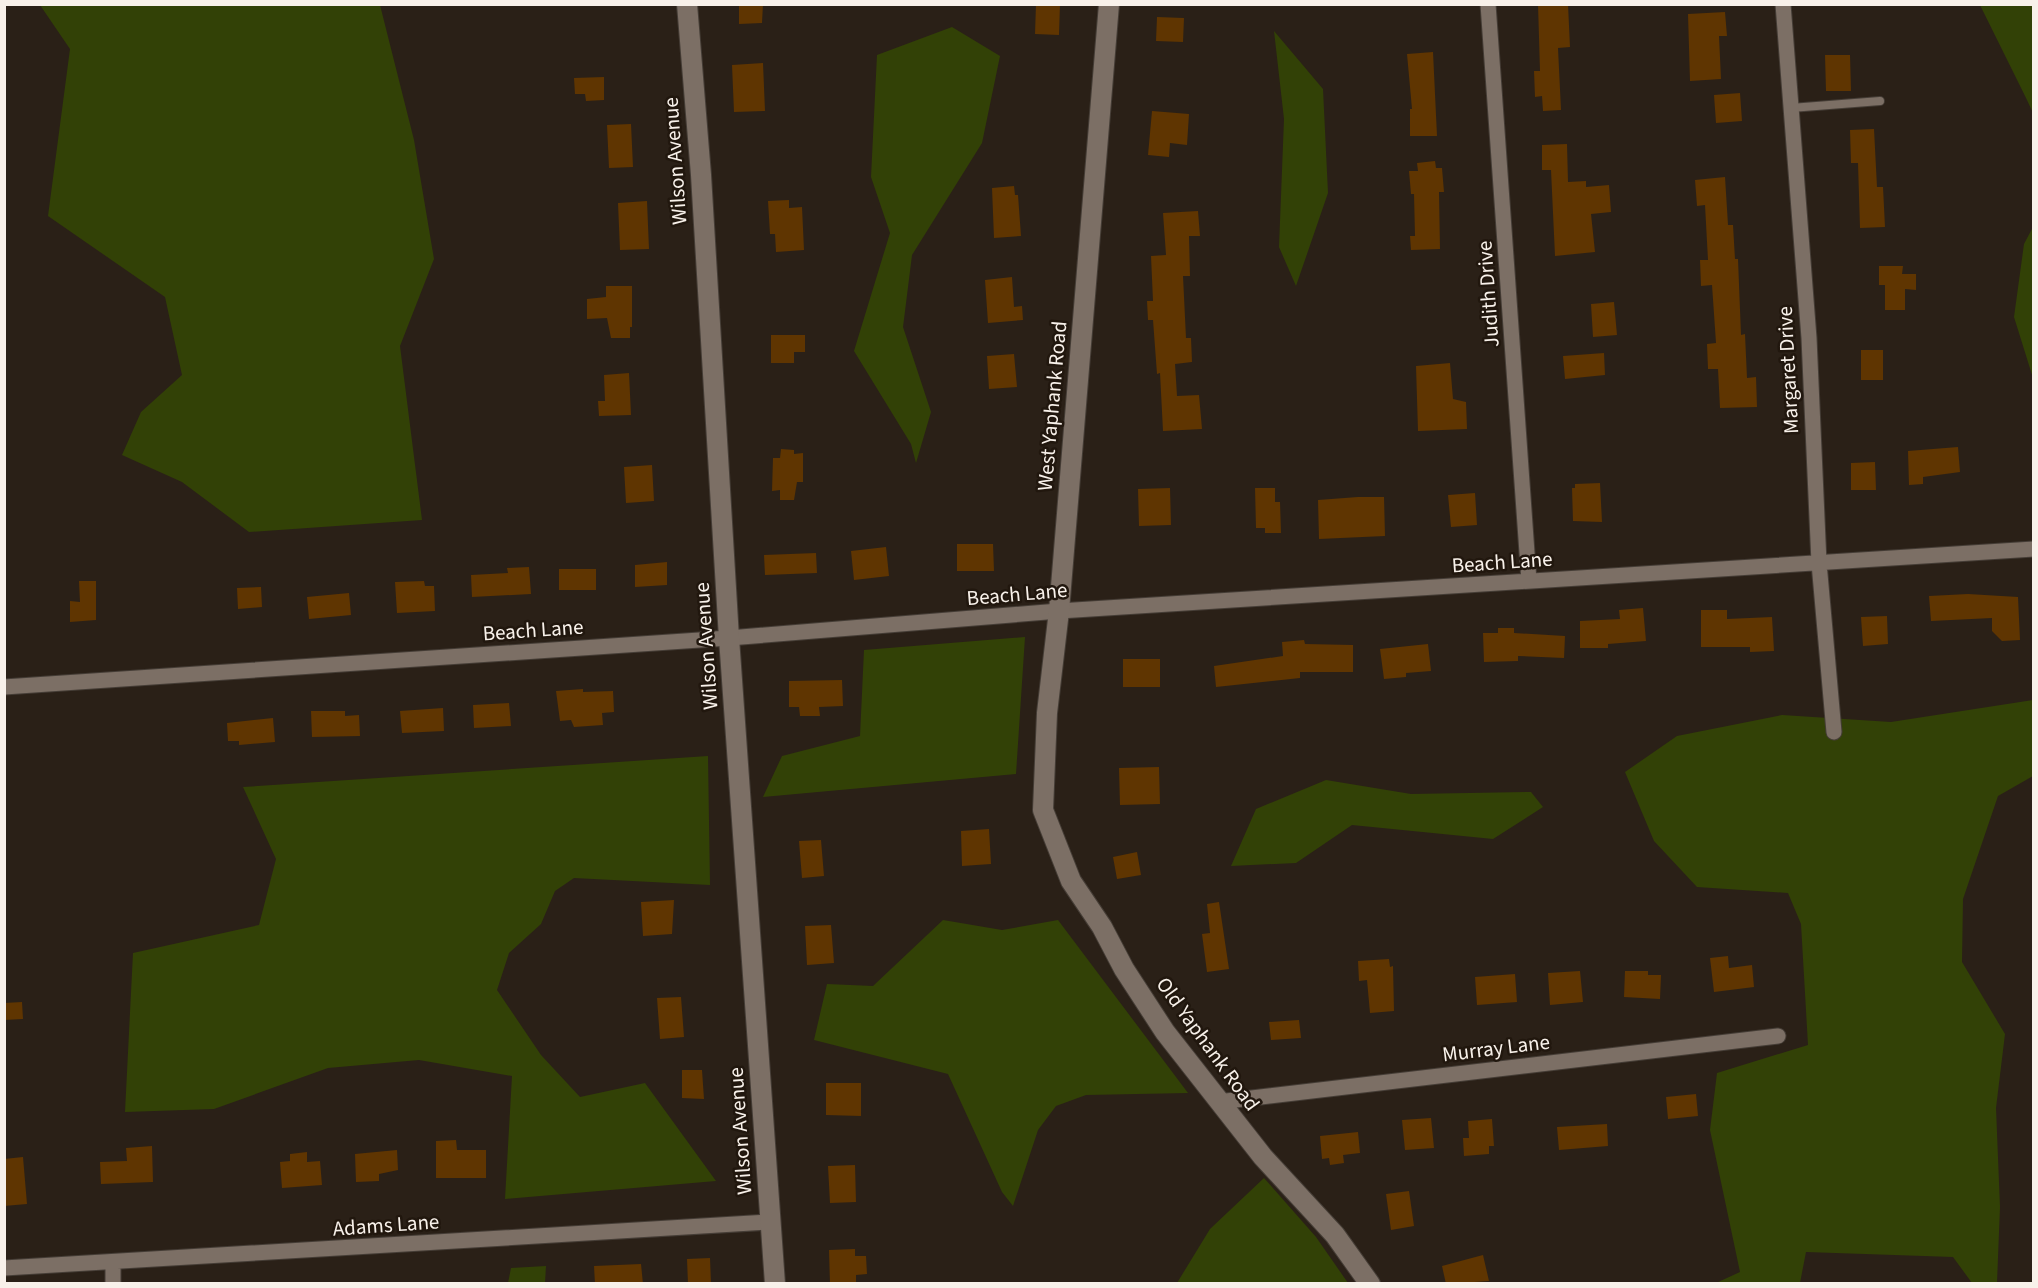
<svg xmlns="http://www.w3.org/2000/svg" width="2038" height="1288" viewBox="0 0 2038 1288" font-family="'Source Sans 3',sans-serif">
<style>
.green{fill:#324106}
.building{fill:#5f3501}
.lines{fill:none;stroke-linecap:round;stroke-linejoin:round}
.service-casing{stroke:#453d36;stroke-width:10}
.minor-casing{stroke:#453d36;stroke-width:17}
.tertiary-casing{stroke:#453d36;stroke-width:22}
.service{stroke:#7c6f65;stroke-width:8}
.minor{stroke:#7c6f65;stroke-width:15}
.tertiary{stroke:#7c6f65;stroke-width:20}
.labels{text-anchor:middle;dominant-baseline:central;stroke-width:5;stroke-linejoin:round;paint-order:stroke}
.street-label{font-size:21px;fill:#f8f1ea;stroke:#21170e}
</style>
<rect width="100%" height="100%" fill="#2a2017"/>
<path class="green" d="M40 5H380L414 140 434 259 400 346 422 520 249 532 182 482 122 455 141 412 182 375 165 297 48 216 70 49Z
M1980 5H2033V113L2027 100Z
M952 27 1000 56 982 143 912 255 903 327 931 412 916 463 911 444 854 351 890 233 871 177 877 55Z
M1274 31 1323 89 1328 193 1296 286 1279 247 1284 119Z
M2033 227V378L2014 317 2024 244Z
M1025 637 1016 774 763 797 782 756 860 736 864 650Z
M2033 700V776L1998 796 1963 899 1962 962 2005 1034 1996 1108 2000 1207 1997 1283H1972L1953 1257 1806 1252 1800 1283H1716L1740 1272 1710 1130 1717 1073 1808 1045 1801 924 1788 893 1697 887 1654 841 1625 772 1677 736 1782 715 1891 722Z
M708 756 710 885 574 878 555 891 541 924 509 953 497 990 541 1055 580 1097 645 1083 716 1181 505 1199 512 1076 419 1060 328 1068 214 1109 125 1112 133 953 259 925 276 859 243 787Z
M1326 780 1411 794 1531 792 1543 807 1493 839 1352 825 1296 863 1231 866 1256 809Z
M943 920 1002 930 1058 920 1188 1093 1086 1095 1056 1106 1038 1130 1013 1206 1002 1192 948 1074 814 1040 827 984 873 986Z
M1264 1178 1316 1237 1348 1283H1177L1210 1229Z
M546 1266 545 1283H508L511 1268Z"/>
<path class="building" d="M739 4H763L762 23 739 24Z
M1036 4H1060L1059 35 1035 34Z
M1538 4H1568L1570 47 1558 48 1561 110 1543 111 1542 96 1535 97 1534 71H1540Z
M1725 12 1727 36H1719L1721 79 1690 81 1688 14Z
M1157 17 1184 18 1183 42 1156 41Z
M1433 52 1437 136H1410V109H1412L1407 54Z
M1825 55H1850L1851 91H1826Z
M763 63 765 111 734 112 732 65Z
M604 77V100L586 101 585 94H575L574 78Z
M1740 93 1742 121 1716 123 1714 95Z
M1152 111 1189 114 1187 145 1170 143 1169 157 1148 155Z
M631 124 633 167 609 168 607 125Z
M1874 129 1877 187H1883L1885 227 1860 228 1858 163H1851L1850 130Z
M1567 144 1568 182 1586 181V187L1609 185 1611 212 1591 214 1595 252 1555 256 1551 170H1542V145Z
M1435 161 1436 168H1442L1444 192H1439L1440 249 1411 250 1410 236H1415L1414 194H1411L1409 171H1418L1417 163Z
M1725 177 1728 225H1733L1735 259H1738L1741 335 1745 334 1747 378 1756 377 1757 407 1720 408 1718 369H1708L1707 344 1716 343 1712 285 1701 286 1700 260H1708L1705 205 1697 206 1695 180Z
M1014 186 1015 195H1018L1021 236 994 238 992 188Z
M789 200V208L802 207 804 250 776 252 775 234H770L768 201Z
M647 201 649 249 620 250 618 203Z
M1198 211 1200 236H1189L1190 276H1183L1186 338H1191L1192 362 1175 364 1177 396 1199 395 1202 429 1163 431 1160 373 1157 374 1153 320H1148L1147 301H1153L1151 256 1166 255 1163 213Z
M1879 266H1903L1902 274H1916V290L1905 289V310H1885V285H1879Z
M1012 277 1014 307 1022 306 1023 320 988 323 985 280Z
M606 286H632V327H630V338H611L607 318 587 319V299L606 297Z
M1614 302 1617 335 1593 337 1591 304Z
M771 335H805V352H794V363H771Z
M1861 350H1883V380H1861Z
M1604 353 1605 375 1565 379 1563 356Z
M1014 354 1017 387 989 389 987 356Z
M1450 363 1453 399 1466 402 1467 429 1418 431 1416 366Z
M629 373 631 415 599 416 598 401H605L604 375Z
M1958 447 1960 472 1923 477V484L1909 485 1908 451Z
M781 449 794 450V454L803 453V482H797L794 500H780V490L772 491 773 458H780Z
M1875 462 1876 490H1851V463Z
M652 465 654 501 626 503 624 467Z
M1600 483 1602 522 1573 521 1572 488H1575V484Z
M1170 488 1171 525 1139 526 1138 489Z
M1255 488H1275V502H1280L1281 533H1265V528H1256Z
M1475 493 1477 525 1451 527 1448 495Z
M1358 497H1384L1385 536 1319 539 1318 500Z
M957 544H993L994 571H957Z
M886 547 889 576 854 580 851 551Z
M816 553 817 573 765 575 764 555Z
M667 562V585L635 587V565Z
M529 567 531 594 472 597 471 575 508 573 507 568Z
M559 569H596V590H559Z
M79 581H96V620L70 622V601L80 602Z
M424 581 425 586H434L435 611 397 613 395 582Z
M261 587 262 607 238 609 237 588Z
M349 593 351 615 309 619 307 597Z
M1968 594 2018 597 2020 640 2002 641 1992 631V618L1931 621 1929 596Z
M1643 608 1646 641 1608 644V648H1580V621L1620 619 1619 610Z
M1701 610H1727V619L1772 617 1774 651 1750 652V647H1701Z
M1887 616 1888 644 1863 646 1861 617Z
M1498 628H1514V633L1565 636 1564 658 1518 656V661L1484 662 1483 633H1498Z
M1304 640 1305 644 1353 645V672H1300V678L1216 687 1214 666 1283 656 1282 642Z
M1428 644 1431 671 1406 673V677L1384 679 1380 649Z
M1123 659H1160V687H1123Z
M842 680 843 706 819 707 820 716H800L799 707H789V681Z
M583 689V692L613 691 614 712 602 713 603 725 574 727 571 720 560 721 556 691Z
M509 703 511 726 474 728 473 705Z
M443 708 444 731 402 733 400 711Z
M311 711H345V716L359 715 360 736 312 737Z
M273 718 275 742 239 745V741H228L227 723Z
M1159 767 1160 804 1120 805 1119 768Z
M989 829 991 864 962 866 961 831Z
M821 840 824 876 802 878 799 841Z
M1137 852 1141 875 1117 879 1113 857Z
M674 900 672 934 643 936 641 902Z
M1219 902 1229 969 1207 972 1202 934 1210 933 1207 904Z
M831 925 834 963 807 965 805 926Z
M1728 956 1729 968 1752 965 1754 987 1714 992 1710 958Z
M1389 959 1390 967 1393 966 1394 1011 1370 1013 1367 980 1359 981 1358 961Z
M1580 971 1583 1002 1550 1005 1548 973Z
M1625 971H1648V975H1661L1660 999 1624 997Z
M1515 974 1517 1002 1477 1005 1475 977Z
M681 997 684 1037 660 1039 657 998Z
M22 1002 23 1019 4 1020V1003Z
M1299 1020 1301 1038 1271 1040 1269 1022Z
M682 1070H702L704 1099 682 1098Z
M826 1083H861V1116L826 1115Z
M1696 1094 1698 1116 1668 1119 1666 1097Z
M1431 1118 1434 1148 1405 1150 1402 1120Z
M1492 1119 1494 1146H1489V1154L1464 1156 1463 1138H1469L1468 1121Z
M1607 1124 1608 1146 1559 1150 1557 1127Z
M1358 1132 1360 1153 1343 1155 1344 1163 1330 1165 1329 1158 1322 1159 1320 1136Z
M456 1140 457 1150H486V1178H436V1141Z
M152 1146 153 1182 101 1184 100 1162 127 1161 126 1148Z
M397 1150 398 1170 379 1174V1181L356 1182 355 1154Z
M307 1152V1162L320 1161 322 1185 282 1188 280 1162 290 1161V1154Z
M23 1157 27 1204 4 1206V1159Z
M855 1165 856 1202 830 1203 828 1166Z
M1409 1191 1414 1226 1391 1230 1386 1194Z
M855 1249V1256H866L867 1274 856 1275V1284H830L829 1250Z
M1483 1255 1489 1281 1446 1284 1442 1266Z
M710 1258 711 1284H688L687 1259Z
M641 1264 643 1284H595L594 1266Z"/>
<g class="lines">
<defs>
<path id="service" d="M1791 108 1880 101"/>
<path id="minor" d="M1488 4 1529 581
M1783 4 1809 338 1819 563 1834 732
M4 687 729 638 1059 611 2034 549
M1218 1102 1778 1036
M113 1263V1284
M4 1268 770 1222"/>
<path id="tertiary" d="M687 4 701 175 729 638 775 1284
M1109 4 1059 611 1047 713 1043 810 1071 881 1102 927 1124 969 1165 1032 1263 1157 1335 1235 1370 1284"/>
</defs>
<use href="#service" class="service-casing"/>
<use href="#minor" class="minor-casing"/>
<use href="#tertiary" class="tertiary-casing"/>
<use href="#service" class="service"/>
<use href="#minor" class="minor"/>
<use href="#tertiary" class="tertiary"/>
</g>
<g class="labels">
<g class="street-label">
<text transform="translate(675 161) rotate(-94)">Wilson Avenue</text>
<text transform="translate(1488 294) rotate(-94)">Judith Drive</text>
<text transform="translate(1788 370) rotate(-93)">Margaret Drive</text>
<text transform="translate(1052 406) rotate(-85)">West Yaphank Road</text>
<text transform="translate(1502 562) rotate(-4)">Beach Lane</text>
<text transform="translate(1017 594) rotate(-5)">Beach Lane</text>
<text transform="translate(533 630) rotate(-4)">Beach Lane</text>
<text transform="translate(706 646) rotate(-94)">Wilson Avenue</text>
<text transform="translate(1208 1044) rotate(54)">Old Yaphank Road</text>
<text transform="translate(1496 1048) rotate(-7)">Murray Lane</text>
<text transform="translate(740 1131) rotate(-94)">Wilson Avenue</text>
<text transform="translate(386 1225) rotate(-4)">Adams Lane</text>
</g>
</g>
<rect width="2038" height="1288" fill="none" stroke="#f8f1ea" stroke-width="12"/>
</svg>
